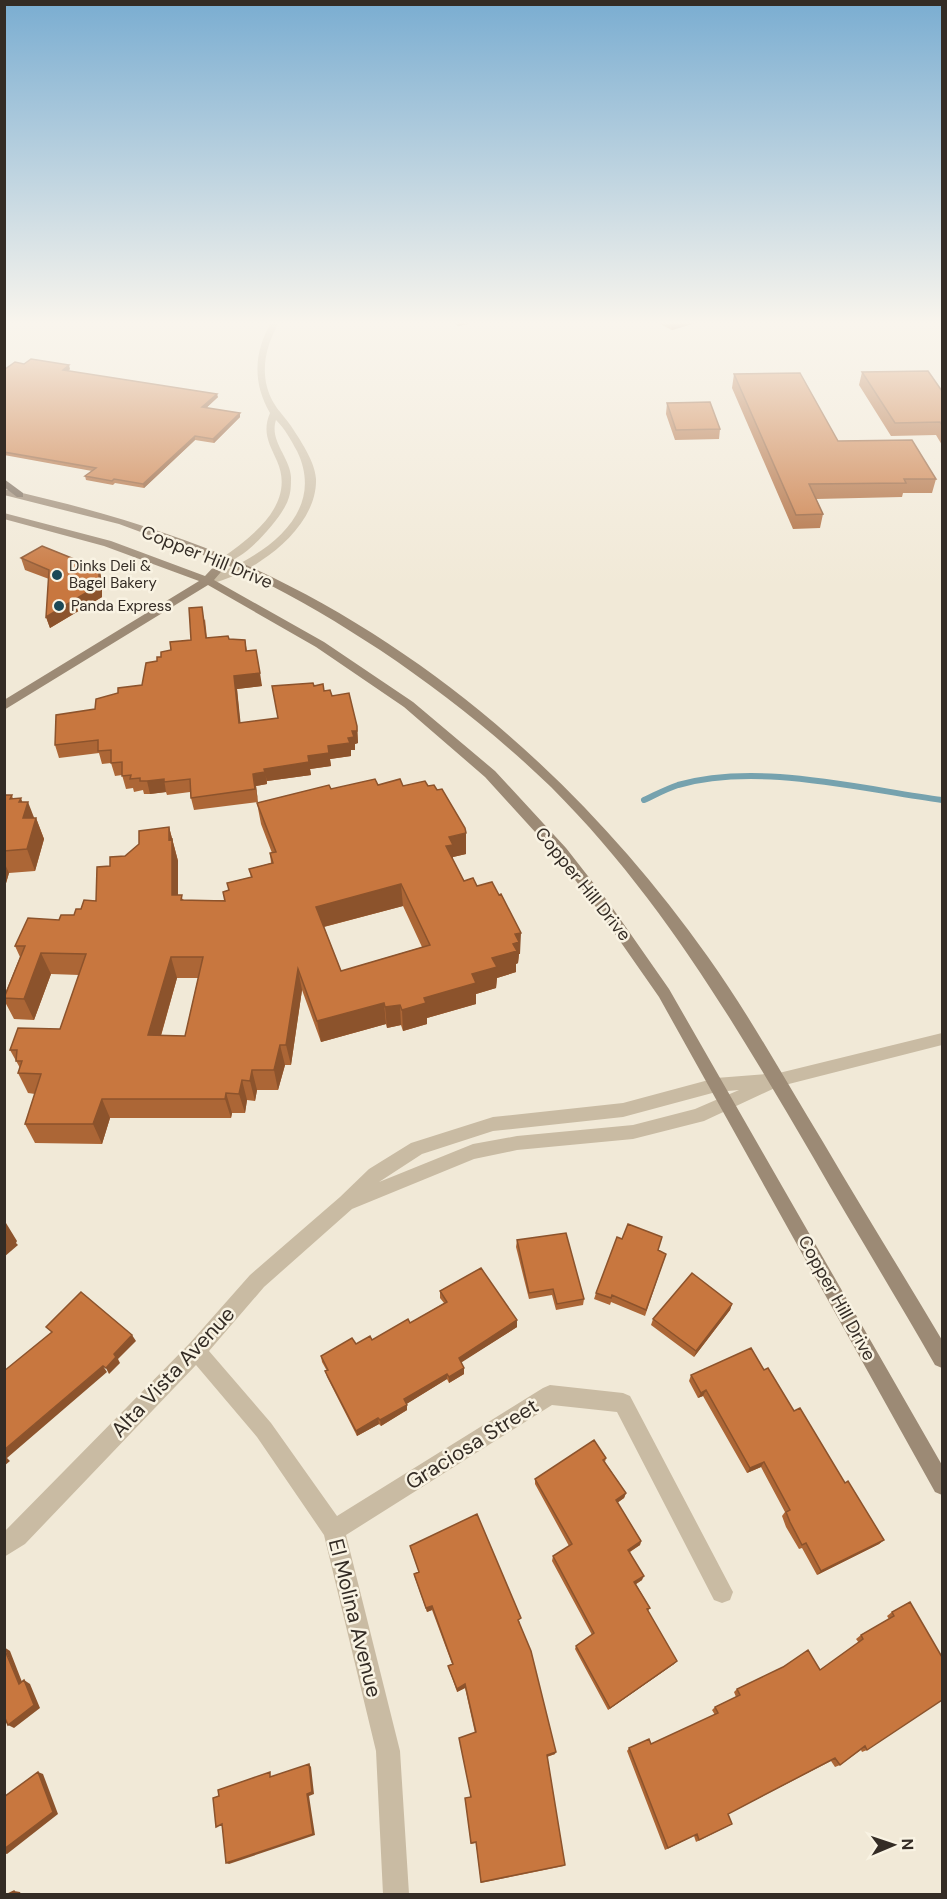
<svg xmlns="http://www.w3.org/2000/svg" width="947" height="1899" viewBox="0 0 947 1899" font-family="'DM Sans',sans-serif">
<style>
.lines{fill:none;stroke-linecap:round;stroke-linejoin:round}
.stream{stroke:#76a2ae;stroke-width:6}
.street{fill:#c9bba3;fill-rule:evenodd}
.secondary{fill:#9c8a75;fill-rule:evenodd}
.primary{fill:#766656;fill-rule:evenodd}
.wall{fill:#ac6636;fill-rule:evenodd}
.shaded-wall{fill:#8c532c}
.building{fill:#c8773f;stroke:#8c532c;stroke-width:1.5;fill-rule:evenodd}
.poi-dot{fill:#1b4856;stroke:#f9f3e3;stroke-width:2}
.labels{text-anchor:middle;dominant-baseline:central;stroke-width:5;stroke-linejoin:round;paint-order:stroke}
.far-poi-label{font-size:15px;fill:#342c25;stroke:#f9f3e3;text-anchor:start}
.street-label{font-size:18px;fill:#342c25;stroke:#f9f3e3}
.near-street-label{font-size:21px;fill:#342c25;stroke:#f9f3e3}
</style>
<rect width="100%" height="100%" fill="#f1e9d7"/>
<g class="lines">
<path class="stream" d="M644 800C655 795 666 789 678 785 758 762 860 789 942 800"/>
<path class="street" d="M272 321H280C268 341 261 364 267 387 273 408 283 413 293 429 302 443 315 462 316 479 317 513 288 543 262 560 250 569 218 586 203 583V579C257 561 329 517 297 451 291 440 285 429 276 420 269 441 290 457 291 477 291 485 291 493 288 500 282 518 241 565 222 562V558C253 536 296 504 277 461 269 443 262 432 270 413 252 382 254 351 272 321Z
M942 1033V1045L777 1087 704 1121 633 1139 517 1150 474 1159 352 1209 264 1287 209 1351 271 1423 337 1516 543 1388 550 1385 623 1393 630 1396 733 1592 730 1600 722 1603 714 1600 617 1412 552 1405 346 1535 400 1751 409 1894H383L376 1751 324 1535 257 1437 196 1365 25 1544 4 1557V1532L189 1344 250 1275 340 1197 369 1169 411 1143 493 1117 623 1103 716 1078 779 1073ZM739 1090 695 1109 633 1125 517 1136 473 1144 379 1182 422 1154 493 1131 623 1117 716 1092Z"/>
<path class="secondary" d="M4 489C86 507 167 530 244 564 432 649 589 789 708 957 750 1016 785 1080 823 1142 862 1209 903 1274 942 1340V1368L935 1365C895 1295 853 1227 813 1157 735 1024 661 897 551 787 498 736 441 691 380 650 331 618 281 588 227 565L214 580 324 642 413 702 495 771 566 848 609 903 669 989 942 1465V1495L935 1492 659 997 599 911 556 855 485 777 404 707 316 647 208 585 4 710V700L199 581 104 546 4 519V513L111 541 205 576 219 561 119 524 4 495Z"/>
<path class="primary" d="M4 479 23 493V497H17L4 487Z"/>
</g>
<path class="wall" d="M451 321H483L458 326Z
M654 321H702L672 330Z
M70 369 68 371 218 397 206 408 240 413V417L214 443 195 440 144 488 115 483 113 485 86 480 85 476 92 471 4 455V370Z
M862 372 942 391V445L936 435 891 436 859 385Z
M734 374 838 441 936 479 932 493H903L902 497 816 499 823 514 820 528 793 529 732 388Z
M667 403 720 429 719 439 675 440 666 414Z
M21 558 99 569 102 580V597L50 628 46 617 49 579 25 570Z
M205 619 207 638 245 640 247 651 262 686 237 689 240 723 278 718 314 686 332 696 357 726 358 743 355 744V750H351V756L330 759 331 766 310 769 311 775 267 781V784L256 786 258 802 194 810 191 798 190 792 167 795 166 792 150 794H144L143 790 134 792 133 788 126 789 122 775 115 776 111 763 102 764 99 753 59 758 55 745 95 709 118 693 142 685 157 661 161 657 171 650 191 640Z
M378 785 403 786 466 854 453 857V860L464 881 477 886 520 954H519L518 963 516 964V972L497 978 496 988 476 994V1004L427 1018V1024L403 1031 401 1025 387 1028 386 1024 321 1042 302 990 291 1065H285L278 1090H257L255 1101 247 1100 245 1113H232L231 1118H110L102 1144 35 1143 25 1124 35 1094 28 1093 18 1073 20 1068 10 1050 60 1029 79 975 51 974 34 1020 14 1019 4 1000V996L20 957 15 946 59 920 74 915 81 909 96 901 110 866 169 827 178 861V895L184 900H225L223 892 229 890 227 883 251 877 249 869 271 863 270 853H272L261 824 257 803 331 789ZM403 906 422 947 341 971 324 927ZM177 978H198L185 1036H161Z
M12 795 13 799 22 802 34 818H36L44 839 35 871 9 873 4 890V796Z
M517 1240 584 1299 583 1305 556 1310 552 1295 529 1299 516 1247Z
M658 1250 666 1254 645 1316 611 1302 610 1305 594 1299 596 1293Z
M440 1291 517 1320V1327L461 1362 464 1368V1374L449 1383 447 1379 406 1404 407 1410 381 1426 379 1424 357 1436 327 1377 325 1371H327L322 1362 321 1356 372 1340 410 1323 444 1303 440 1298Z
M732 1304 730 1310 694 1357 651 1325 653 1319Z
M764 1370 845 1483 884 1540 879 1544 817 1575 802 1548 799 1549 786 1527 782 1516 785 1512 761 1467 747 1473 703 1396 698 1398 689 1381 691 1375Z
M606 1458 605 1462 626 1493 624 1498 617 1503 641 1541 640 1545 630 1552 642 1580 636 1584 650 1608 648 1611 674 1664 608 1710 575 1649 576 1646 592 1635 552 1561 553 1556 569 1546 535 1484V1479Z
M410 1546 520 1622 519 1623 555 1754 547 1757 565 1865 564 1866 481 1883 476 1843 471 1844 465 1798 471 1797 475 1733 465 1688 457 1692 449 1669 448 1666 452 1664 432 1610 427 1612 415 1578 414 1574 419 1572Z
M910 1602 867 1750 862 1752 861 1750 840 1765 835 1767 831 1761 728 1814 732 1824 696 1842 694 1836 665 1850 627 1751 629 1748 651 1744 715 1715 712 1710 715 1707 736 1697 734 1692 737 1689 820 1670 859 1643 856 1639 861 1635 889 1619 887 1616 892 1612Z"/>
<path class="shaded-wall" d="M457 321H483L458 326Z
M673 321H702L672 330Z
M69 365 70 369 64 374 63 370Z
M217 394 218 397 203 411 202 407Z
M240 413V417L214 443 213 439Z
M195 436V440L144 488 143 484Z
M99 569 102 580V597L50 628 46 617Z
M260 673 262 686 237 689 242 736 239 723 234 676Z
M357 726 358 743 355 744V750H351V756L330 759 331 766 310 769 311 775 267 781 264 769 308 756 328 746 352 731Z
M265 772 267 784 256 786 258 802 253 774Z
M164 779 166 792 150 794 147 781Z
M21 798 25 810 28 802 35 820 36 818 44 839 35 871 27 849 23 818 19 802Z
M169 827 178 861V916L172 895Z
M466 833V854L453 857V866L446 846 449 837Z
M4 862 9 873 4 890Z
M401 884 403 906 319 928 316 907Z
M521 933 520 954H519L518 963 516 964V972L497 978 496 988 476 994V1004L427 1018V1024L403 1031 402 1010 472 974 492 958 513 944 515 934Z
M41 953 51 974 34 1020 24 999Z
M171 957 177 978 155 1056 148 1035Z
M298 969 302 990 291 1065 286 1045Z
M384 1003 386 1024 321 1042 317 1021Z
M400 1005 401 1025 387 1028 385 1007Z
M280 1045 285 1065 278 1090 274 1070Z
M252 1070 257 1090 255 1101 250 1081Z
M242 1080 247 1100 245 1113 239 1094Z
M226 1093 232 1113 231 1118 225 1099Z
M102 1099 110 1118 102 1144 93 1124Z
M6 1223 17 1241 16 1243 18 1245 4 1257V1224Z
M732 1304 730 1310 694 1357 696 1351Z
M517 1320V1327L459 1364V1358Z
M132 1335 136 1341 118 1359 120 1363 109 1374 106 1368 114 1354Z
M103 1366 107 1372 7 1458 10 1461 4 1466V1450Z
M464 1368V1374L449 1383V1377Z
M447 1374V1379L405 1405 404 1399Z
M706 1390 703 1396 698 1398 701 1393Z
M407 1405V1410L381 1426 380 1420Z
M378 1418 379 1424 357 1436 356 1431Z
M764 1462 761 1467 747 1473 750 1468Z
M626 1493 624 1498 614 1505 616 1500Z
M884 1540 879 1544 817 1575 821 1571Z
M641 1541 640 1545 626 1554 628 1550Z
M644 1576 642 1580 633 1586 634 1582Z
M432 1606V1610L427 1612 426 1608Z
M4 1647 10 1651 24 1687 19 1684Z
M677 1661 674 1664 608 1710 610 1708Z
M24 1680 30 1684 40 1708 14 1728 8 1725Z
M465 1684V1688L457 1692V1689Z
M556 1752 555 1754 546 1757 547 1755Z
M309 1764 311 1767 314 1794 309 1796 315 1835 229 1864 226 1863Z
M38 1772 43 1774 58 1814 7 1854 4 1853V1849Z
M14 1891 20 1892 21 1894H15Z"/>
<path class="building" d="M31 359 69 365 63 370 217 394 202 407 240 413 213 439 195 436 143 484 114 479 112 481 85 476 96 468 4 452V370L15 362 24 364Z
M928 371 942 391V425L940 422 895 423 862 372Z
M800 373 838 441 912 440 936 479H904L906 483 809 484 823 514 796 515 734 374Z
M710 402 720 429 676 430 667 403Z
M42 546 99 569V585L46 617 49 570 21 558Z
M202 607 206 638 228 636 229 639 245 640 246 651 256 650 260 673 234 676 239 723 278 718 272 686 313 683 314 686 323 684 324 691 330 690 332 696 349 693 357 726V731H352L354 737 348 738 350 743 328 746 329 753 308 756 309 762 264 769 265 772 253 774 255 789 191 798 190 779 164 782V779L147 781H140V778L130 779 131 775 122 776V762L111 763V750L98 751V740L55 745 56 715 95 709 96 699 118 693V688L142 685 146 663 157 661V657H161V652L171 650 170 642 191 640 189 608Z
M375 779 378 785 400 779 403 786 425 781 428 786 434 785 437 790 442 789 465 828 466 833 449 837 453 845 446 846 464 881 473 878 477 886 492 882 499 895 501 894 521 933 515 934 519 942 513 944 517 951 492 958 497 967 472 974 476 983 424 998 426 1003 402 1010 400 1005 385 1007 384 1003 317 1021 298 969 286 1045H280L274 1070H252L250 1081 242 1080 239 1094 226 1093 225 1099H102L93 1124H25L41 1074 18 1073 22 1061H16L17 1050H10L18 1028 60 1029 86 954 41 953 24 999 4 998 25 946H15L28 918 59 920 61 915H74L76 909H81L84 900 96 901 97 867 110 866V857L125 856 139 844V831L169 827V840L172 839V895H182L181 900 225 901 223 892 229 890 227 883 252 877 249 869 273 863 270 853 276 852 257 803 329 785 331 789ZM401 884 430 945 341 971 316 907ZM171 957H203L185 1036 148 1035Z
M4 795H12L10 799 21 798 19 802H28L23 818H36L27 849 4 851Z
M628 1224 662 1237 658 1250 666 1254 646 1310 612 1295 611 1298 596 1293 617 1237 622 1239Z
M566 1233 584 1299 557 1304 553 1289 529 1293 517 1240Z
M481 1268 517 1320 459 1358 464 1368 449 1377 447 1374 404 1399 407 1405 380 1420 378 1418 356 1431 325 1371 328 1370 321 1356 352 1338 356 1344 370 1336 372 1340 408 1319 410 1323 447 1302 440 1291Z
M692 1273 732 1304 696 1351 653 1319Z
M81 1292 132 1335 114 1354 116 1357 106 1368 103 1366 4 1450V1371L52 1332 46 1327Z
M751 1348 764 1370 768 1368 794 1411 800 1408 845 1483 848 1481 884 1540 821 1571 806 1543 802 1545 790 1522 786 1512 790 1510 764 1462 750 1468 706 1390 701 1393 691 1375Z
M594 1440 606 1458 603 1460 626 1493 616 1500 641 1541 628 1550 644 1576 634 1582 650 1608 647 1609 677 1661 610 1708 576 1646 594 1633 553 1556 572 1544 535 1479Z
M477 1514 521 1618 518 1620 531 1651 556 1752 547 1755 565 1865 481 1882 476 1842 471 1843 465 1798 471 1797 459 1738 476 1732 465 1684 457 1689 448 1666 453 1664 432 1606 426 1608 414 1574 419 1572 410 1546Z
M910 1602 942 1657V1700L867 1750 865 1746 840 1765 835 1758 728 1814 732 1824 699 1840 697 1834 668 1848 629 1748 649 1739 651 1744 718 1713 715 1707 740 1695 737 1689 783 1667 808 1650 820 1670 863 1639 861 1635 894 1616 892 1612Z
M4 1648 19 1684 24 1680 34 1705 8 1725 4 1716Z
M309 1764 312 1792 307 1794 313 1834 226 1863 222 1824 216 1827 213 1798 219 1796 218 1790 270 1772V1777Z
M38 1772 53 1812 4 1849V1797Z
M14 1891 15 1894H8Z"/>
<linearGradient id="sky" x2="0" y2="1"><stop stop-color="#7aadd1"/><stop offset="0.55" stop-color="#f9f5ed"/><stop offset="1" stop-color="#f9f5ed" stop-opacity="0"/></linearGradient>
<rect width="947" height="587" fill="url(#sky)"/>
<g class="poi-dot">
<circle cx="57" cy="575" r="6"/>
<circle cx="59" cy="606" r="6"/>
</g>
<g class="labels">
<g class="far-poi-label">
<text x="69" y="566">Dinks Deli &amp;<tspan x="69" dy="17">Bagel Bakery</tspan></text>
<text x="71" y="606">Panda Express</text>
</g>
<g class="street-label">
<text transform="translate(207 557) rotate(22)">Copper Hill Drive</text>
<text transform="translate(583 884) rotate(51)">Copper Hill Drive</text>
<text transform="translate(837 1298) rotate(61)">Copper Hill Drive</text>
</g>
<g class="near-street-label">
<text transform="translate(173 1372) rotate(-47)">Alta Vista Avenue</text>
<text transform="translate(472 1444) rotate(-32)">Graciosa Street</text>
<text transform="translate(355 1618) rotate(76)">El Molina Avenue</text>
</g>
</g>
<rect width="947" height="1899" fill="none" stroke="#342c25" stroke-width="12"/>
<g transform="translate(893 1845) rotate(88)" stroke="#f9f3e3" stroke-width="4.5" paint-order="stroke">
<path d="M0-4.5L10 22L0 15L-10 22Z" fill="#342c25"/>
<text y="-9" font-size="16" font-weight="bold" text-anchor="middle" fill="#342c25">N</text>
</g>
</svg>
